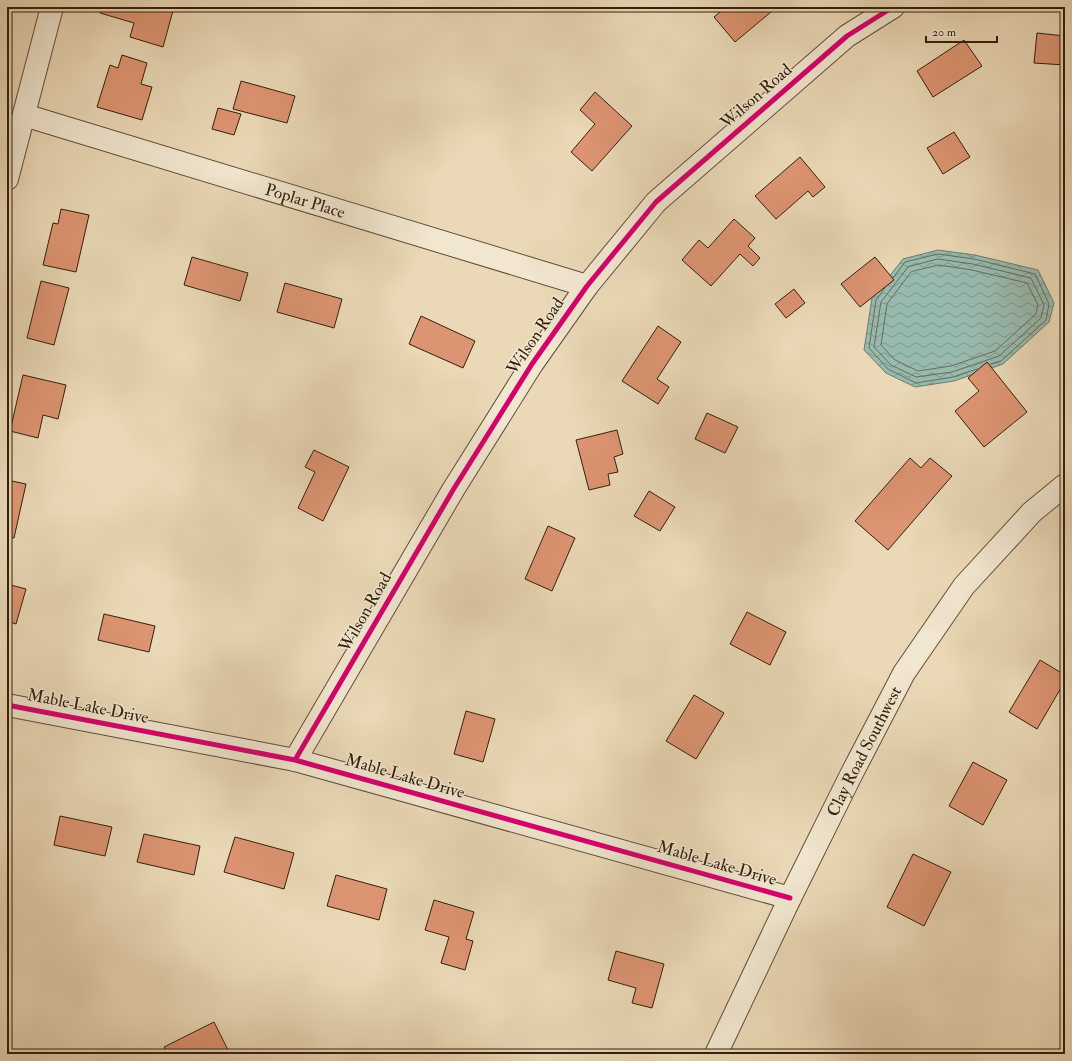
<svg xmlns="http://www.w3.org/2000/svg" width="1072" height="1061" viewBox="0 0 1072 1061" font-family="'IM FELL Double Pica',serif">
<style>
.water{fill:url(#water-waves);stroke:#6f7c6d}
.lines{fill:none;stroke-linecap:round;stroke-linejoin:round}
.shore{stroke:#656d5c;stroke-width:1}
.building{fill:#dd9472;stroke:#32200b}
.minor-casing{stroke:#604e36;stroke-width:24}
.tertiary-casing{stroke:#604e36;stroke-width:24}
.minor{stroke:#f1e6d0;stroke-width:22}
.tertiary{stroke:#f1e6d0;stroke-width:22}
.cycleway-casing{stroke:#f1e6d0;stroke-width:8}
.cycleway{stroke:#d6006c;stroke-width:5}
.labels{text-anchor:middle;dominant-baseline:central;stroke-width:3;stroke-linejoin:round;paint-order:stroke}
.street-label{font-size:17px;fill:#32200b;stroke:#f1e6d0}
</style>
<defs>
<pattern id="water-waves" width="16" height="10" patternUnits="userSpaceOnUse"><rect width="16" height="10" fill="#98baae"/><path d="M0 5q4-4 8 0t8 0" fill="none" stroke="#7d978c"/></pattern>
</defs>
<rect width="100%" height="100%" fill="#ead8b6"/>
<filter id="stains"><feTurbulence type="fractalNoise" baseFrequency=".005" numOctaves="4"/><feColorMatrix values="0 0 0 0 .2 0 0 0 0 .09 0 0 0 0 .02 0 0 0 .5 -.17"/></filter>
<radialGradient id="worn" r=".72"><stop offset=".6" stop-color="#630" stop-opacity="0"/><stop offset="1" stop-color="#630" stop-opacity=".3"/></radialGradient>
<path class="water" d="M938 250 975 255 1038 270 1054 303 1049 322 1003 364 954 381 915 387 886 373 864 350 872 298 903 259Z"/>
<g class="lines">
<path class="shore" d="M938 259 973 264 1031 278 1044 305 1041 318 999 356 952 372 916 377 891 365 874 347 881 302 908 267Z
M939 265 972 270 1027 283 1038 305 1036 314 995 351 951 366 918 371 895 360 881 345 887 304 911 272Z
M893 278 905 262 938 254 974 259 1035 274 1049 304 1046 320 1001 361 990 364
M885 288 876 300 869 348 888 369 916 383 953 377 977 369"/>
</g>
<path class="building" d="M102 7H174L163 47 130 37 134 23 100 13Z
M726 7H777L735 42 714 17Z
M1037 33 1065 36V65L1034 63Z
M964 40 982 66 933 97 917 71Z
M122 55 147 63 141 84 152 87 142 120 97 107 110 65 118 68Z
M241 81 295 96 287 123 233 109Z
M595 92 632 126 592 171 571 152 595 124 580 110Z
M218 108 241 114 234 135 212 129Z
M954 132 970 157 943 174 927 148Z
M800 157 825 187 813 197 808 191 776 219 755 196Z
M61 209 89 215 76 272 43 265 53 223 58 224Z
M734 219 755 238 748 246 760 258 753 266 740 254 711 286 682 260 699 240 708 248Z
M192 257 248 273 240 301 184 285Z
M875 257 894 280 860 307 841 284Z
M41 281 69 288 54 345 27 338Z
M285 283 342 299 334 328 277 312Z
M794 289 805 303 786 318 775 304Z
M421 316 475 341 463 368 409 344Z
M658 326 681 342 657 379 669 387 658 404 622 381Z
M987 362 1027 412 984 447 955 411 979 391 968 378Z
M23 375 66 385 58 419 43 415 38 438 10 431Z
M707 413 738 427 725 453 695 439Z
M617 430 623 454 614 457 618 472 608 474 610 485 589 490 576 440Z
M314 450 349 467 323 521 298 508 315 472 305 467Z
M910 458 921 468 930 458 952 476 888 550 855 521Z
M7 480 26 484 14 538 7 537Z
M649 491 675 507 660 531 634 516Z
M548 526 575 538 552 591 525 579Z
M7 584 26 589 16 624 7 621Z
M747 612 786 632 770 665 730 644Z
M104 614 155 626 149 652 98 640Z
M1040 660 1065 675V681L1037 729 1009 712Z
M694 695 724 713 696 759 666 741Z
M466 711 495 719 483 762 454 754Z
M973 762 1007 780 983 825 949 806Z
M60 816 112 827 105 856 54 845Z
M144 834 200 846 194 875 137 862Z
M235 837 294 853 284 889 224 872Z
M913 854 951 872 924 926 887 907Z
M336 875 387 889 379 920 327 906Z
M434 900 474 912 466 939 473 941 465 970 441 963 449 937 425 930Z
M616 951 664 964 652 1008 632 1003 636 988 608 980Z
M214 1022 230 1054H168L164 1047Z"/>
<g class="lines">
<defs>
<g id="minor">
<path id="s1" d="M24 115 587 286"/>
<path d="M7 179 52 7"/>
<path d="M7 705 295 760 790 898"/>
<path d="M295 760 453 490 532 364 587 286 656 202 847 36 893 7"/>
</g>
<g id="tertiary">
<path id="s2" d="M716 1054 790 898 851 775 904 673 964 586 1032 512 1065 485"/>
</g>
</defs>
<use href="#minor" class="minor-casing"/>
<use href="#tertiary" class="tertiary-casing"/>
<use href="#minor" class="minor"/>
<use href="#tertiary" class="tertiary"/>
<defs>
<path id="cycleway" d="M7 705 295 760 790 898
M295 760 453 490 532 364 587 286 656 202 847 36 893 7"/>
</defs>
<use href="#cycleway" class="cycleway-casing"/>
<use href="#cycleway" class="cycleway"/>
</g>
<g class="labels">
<g class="street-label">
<text transform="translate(756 96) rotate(-41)">Wilson Road</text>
<text stroke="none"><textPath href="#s1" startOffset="294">Poplar Place</textPath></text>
<text transform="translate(535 336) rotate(-56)">Wilson Road</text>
<text transform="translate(365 612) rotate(-60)">Wilson Road</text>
<text transform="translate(88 706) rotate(11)">Mable Lake Drive</text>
<text stroke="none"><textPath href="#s2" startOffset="337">Clay Road Southwest</textPath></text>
<text transform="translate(405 776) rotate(16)">Mable Lake Drive</text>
<text transform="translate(717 863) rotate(16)">Mable Lake Drive</text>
</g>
</g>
<rect width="1072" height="1061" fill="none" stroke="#ead8b6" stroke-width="24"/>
<rect x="8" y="8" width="1056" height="1045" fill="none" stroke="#32200b" stroke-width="2"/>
<rect x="12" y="12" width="1048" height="1037" fill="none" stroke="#32200b"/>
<path d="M926 36v6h71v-6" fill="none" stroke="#32200b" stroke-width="2"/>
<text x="932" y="36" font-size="12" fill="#32200b" stroke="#f1e6d0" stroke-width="3" paint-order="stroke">20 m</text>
<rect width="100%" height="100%" filter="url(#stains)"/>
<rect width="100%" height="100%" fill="url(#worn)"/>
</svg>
